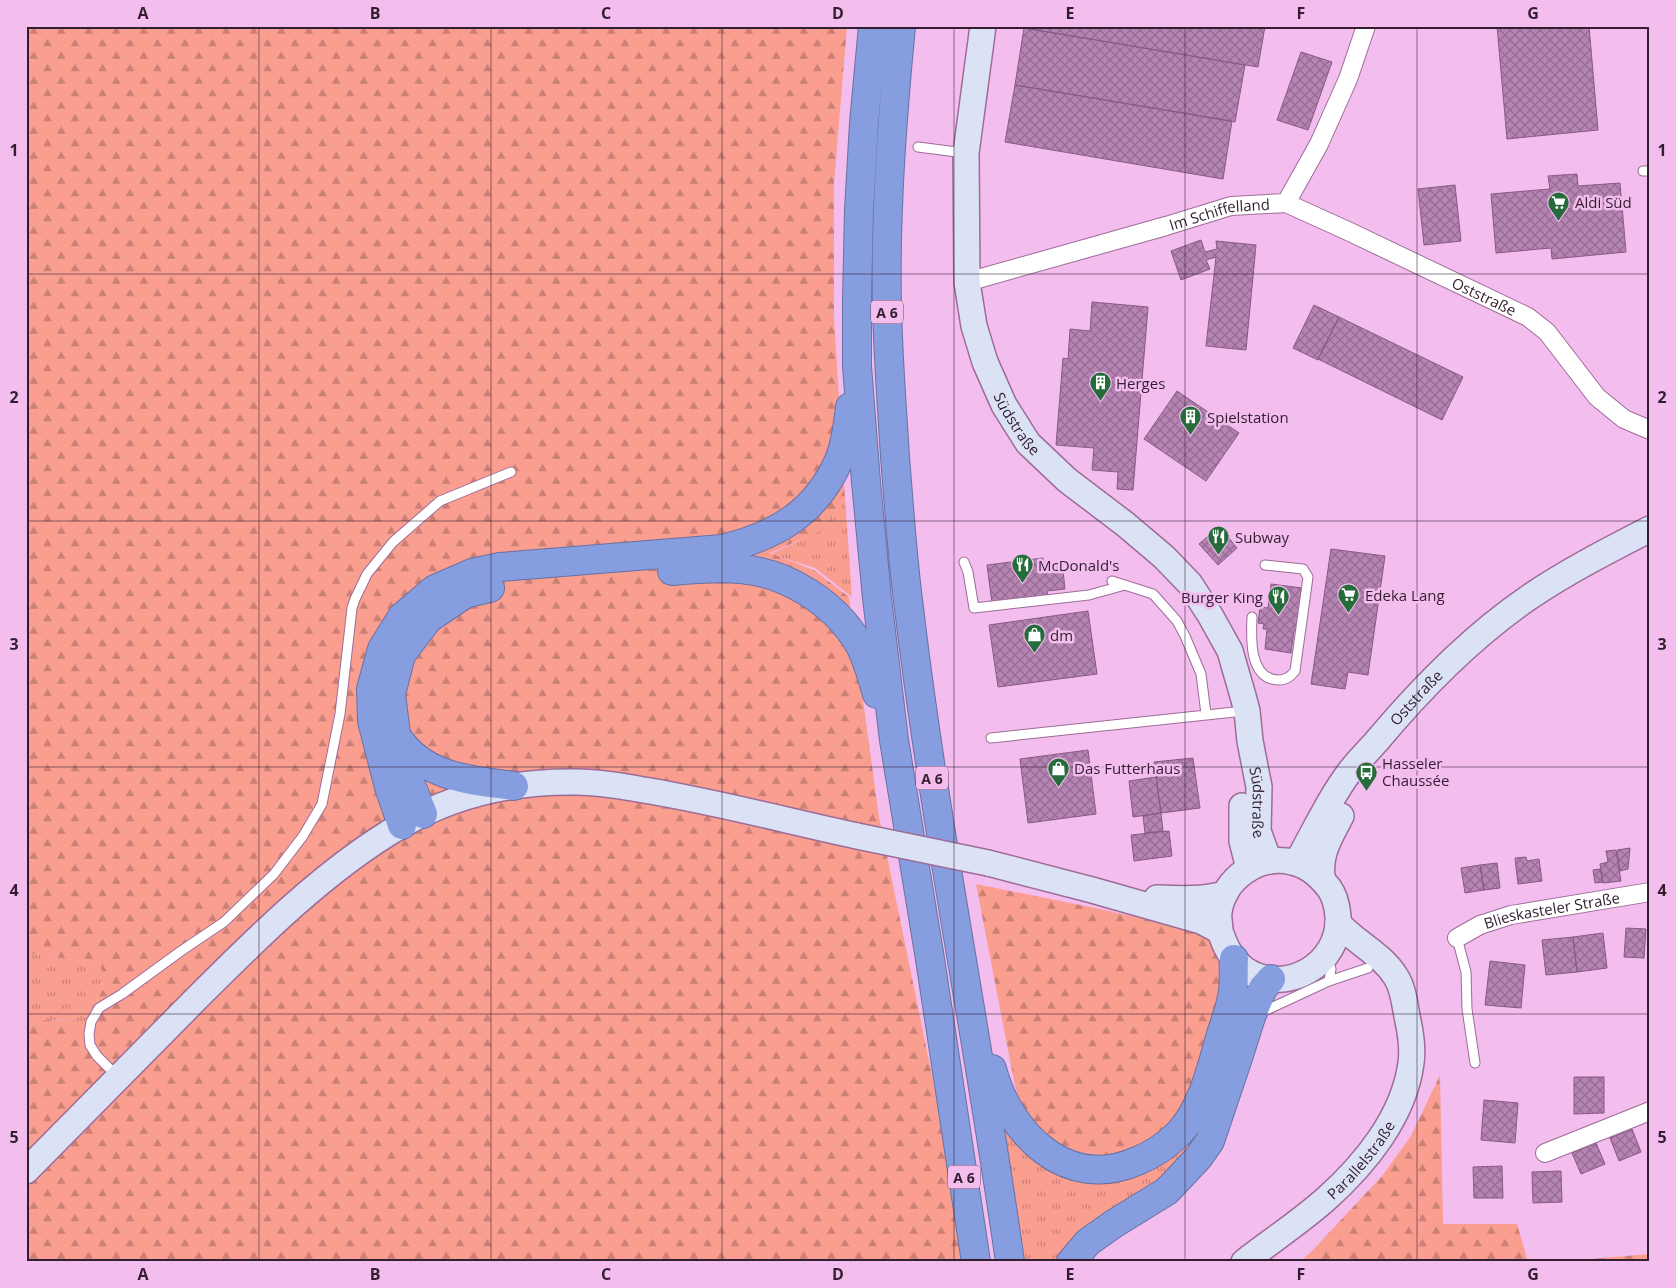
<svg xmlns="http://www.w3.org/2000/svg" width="1676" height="1288" viewBox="0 0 1676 1288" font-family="'Open Sans',sans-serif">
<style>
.grass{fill:url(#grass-tufts)}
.forest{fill:url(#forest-firs)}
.building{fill:url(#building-cross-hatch);stroke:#885985}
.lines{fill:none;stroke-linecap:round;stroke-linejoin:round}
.lane-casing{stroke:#9d6c99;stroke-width:11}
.street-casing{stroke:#9d6c99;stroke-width:20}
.secondary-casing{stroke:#9d6c99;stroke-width:28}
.highway-casing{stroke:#6971a2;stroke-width:30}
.lane{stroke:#fff;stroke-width:9}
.street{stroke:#fff;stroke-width:18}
.secondary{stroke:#dbe2f5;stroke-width:25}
.highway{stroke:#869ddf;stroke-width:28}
.secondary-bridge-casing{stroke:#9d6c99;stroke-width:28;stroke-linecap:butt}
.secondary-bridge{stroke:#dbe2f5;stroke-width:25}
.grid{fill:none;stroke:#321e30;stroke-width:1;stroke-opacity:0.55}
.labels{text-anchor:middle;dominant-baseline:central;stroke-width:5;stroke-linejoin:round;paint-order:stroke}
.shield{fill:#f3bded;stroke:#6c4e69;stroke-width:1}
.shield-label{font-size:14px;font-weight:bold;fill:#321e30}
.poi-label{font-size:15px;fill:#321e30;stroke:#f3bded;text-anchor:start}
.street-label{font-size:15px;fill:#321e30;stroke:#f3bded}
.neatline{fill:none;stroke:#321e30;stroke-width:2}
.grid-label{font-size:16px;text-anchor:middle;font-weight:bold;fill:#321e30}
</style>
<defs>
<pattern id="grass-tufts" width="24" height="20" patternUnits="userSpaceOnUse" patternTransform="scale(1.25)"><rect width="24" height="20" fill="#fa9e90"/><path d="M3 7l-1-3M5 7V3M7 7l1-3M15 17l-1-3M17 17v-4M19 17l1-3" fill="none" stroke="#cb8076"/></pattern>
<pattern id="forest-firs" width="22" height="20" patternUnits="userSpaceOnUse" patternTransform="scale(1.25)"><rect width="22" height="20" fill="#fa9e90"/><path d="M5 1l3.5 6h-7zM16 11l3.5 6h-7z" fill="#cb8076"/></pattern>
<pattern id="building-cross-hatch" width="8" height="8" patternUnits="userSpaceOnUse" patternTransform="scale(1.25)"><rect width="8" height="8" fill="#b684b2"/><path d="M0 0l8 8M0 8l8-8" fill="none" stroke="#956b91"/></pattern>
</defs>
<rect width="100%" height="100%" fill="#f3bded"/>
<path class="grass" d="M845 498 852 597 815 568 771 554 819 531Z
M26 953 102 964 104 987 86 1021 37 1020 26 1029Z
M1216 1096 1191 1155 1061 1262H1020L1004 1133 1014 1134 1063 1173Z"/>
<path class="forest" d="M26 26H847L834 183V318L845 498 820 531 770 553 814 570 849 597 879 817 950 1163 962 1262H26V1029L37 1020 86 1021 104 987 101 964 26 953Z
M976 884 1100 909 1193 930 1212 939 1225 967V997L1184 1113 1167 1133 1113 1158 1078 1152 1054 1142 1034 1124 1020 1105 1014 1081Z
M1440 1075 1443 1224H1517L1528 1262H1300L1311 1252 1382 1176 1411 1136Z
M1650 1254V1262H1554Z"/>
<path class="building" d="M1024 26H1265L1258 67 1024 28Z
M1497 26H1589L1598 130 1507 139Z
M1024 28 1245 65 1235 122 1015 85Z
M1301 52 1332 62 1308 130 1277 120Z
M1015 85 1232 121 1223 179 1005 142Z
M1577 174 1578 186 1620 183 1626 252 1552 259 1551 248 1496 253 1491 194 1550 189 1548 176Z
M1455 185 1461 241 1424 245 1418 189Z
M1201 240 1205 252 1217 249 1216 241 1256 245 1246 350 1206 346 1216 257 1206 260 1210 269 1181 280 1171 251Z
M1092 302 1148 307 1133 490 1117 489 1118 472 1092 470 1094 448 1056 445 1063 358 1068 359 1070 329 1090 331Z
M1314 305 1339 317 1318 360 1293 348Z
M1339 317 1463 377 1442 420 1318 359Z
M1177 391 1239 433 1206 481 1144 439Z
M1214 531 1223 541 1228 537 1237 548 1218 565 1199 544Z
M1331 549 1385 556 1368 675 1348 672 1345 689 1311 684Z
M1043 558 1044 563 1062 561 1065 589 1047 591 1048 596 992 603 987 565Z
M1271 584 1302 588 1296 631 1294 630 1291 653 1265 649 1267 629H1263L1264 624 1258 623 1260 607 1268 608Z
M1088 611 1097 674 998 687 989 625Z
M1088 750 1096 814 1028 823 1020 759Z
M1193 758 1200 808 1161 813 1154 762Z
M1156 777 1161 813 1133 817 1129 781Z
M1161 813 1163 831 1145 833 1143 816Z
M1169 831 1172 856 1134 861 1131 835Z
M1630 848 1628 869 1620 871 1617 850Z
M1616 850 1621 881 1603 883 1600 864 1608 862 1606 851Z
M1526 857 1527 861 1539 859 1542 881 1518 884 1515 858Z
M1497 863 1500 888 1484 890 1480 865Z
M1480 865 1484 890 1465 893 1461 868Z
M1600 869 1603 882 1595 883 1593 870Z
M1626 928 1646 929 1644 958 1624 957Z
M1603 933 1607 968 1577 972 1573 937Z
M1573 937 1577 972 1546 975 1542 940Z
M1490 961 1525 965 1521 1008 1485 1005Z
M1574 1077H1604V1113L1574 1114Z
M1484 1100 1518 1103 1515 1143 1481 1140Z
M1632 1129 1641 1152 1619 1161 1610 1138Z
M1596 1143 1605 1164 1581 1174 1572 1153Z
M1502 1166 1503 1198H1474L1473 1167Z
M1561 1171 1562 1202 1533 1203 1532 1172Z"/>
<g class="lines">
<defs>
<path id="lane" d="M918 147 965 153
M1643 171H1650
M964 562 968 572 974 608 1089 595 1125 585
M1112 581 1153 594 1177 621 1185 636 1201 674 1206 714
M1252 617C1251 638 1249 679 1278 680 1286 680 1290 677 1295 671L1308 577 1303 569 1265 565
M991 738 1244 711
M1457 938 1466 972 1467 1009 1475 1063
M1327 957 1331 969 1329 981
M1260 1013 1329 981 1368 968
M117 1076 97 1056 90 1045 89 1034 91 1022 99 1008 122 994 181 951 224 922 274 874 303 836 322 804 340 714 352 608 355 599 367 574 393 542 440 501 511 472"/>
<g id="street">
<path id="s1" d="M1286 203 1350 232 1528 317 1547 332 1597 397 1624 419 1650 430"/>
<path id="s2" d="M967 282 1166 226 1231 206 1286 203 1319 144 1348 79 1366 26"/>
<path id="s3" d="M1457 938 1480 925 1511 915 1650 892"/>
<path d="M1545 1153 1650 1111"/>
</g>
<g id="secondary">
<path id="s4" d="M983 26 966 153 967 282 974 326 985 362 1004 405 1028 443 1067 480 1125 524 1164 557 1190 584 1210 615 1230 651 1243 696 1247 711 1250 741 1259 787 1258 831 1269 861"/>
<path d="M1242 806V841L1249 868"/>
<path id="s5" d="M1294 862 1301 855C1317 826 1331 796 1351 770 1359 760 1368 751 1376 742 1422 687 1472 636 1531 596 1568 571 1609 550 1650 529"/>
<path d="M988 863 1092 890 1201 921 1220 931C1225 946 1231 959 1244 969 1284 997 1341 965 1338 916 1337 906 1335 896 1329 888 1319 875 1308 865 1292 862 1259 854 1224 878 1219 912 1218 918 1220 925 1220 931"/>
<path d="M1322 879C1319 853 1330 837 1341 816"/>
<path d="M1157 898C1181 899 1202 900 1225 894"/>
<path d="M26 1171C83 1113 140 1056 196 999 257 938 327 868 402 825 455 794 516 781 577 782 602 782 626 787 650 791 720 803 788 821 857 836"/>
<path id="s6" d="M1244 1262C1271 1241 1300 1222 1326 1199 1364 1165 1404 1117 1411 1063 1413 1049 1411 1035 1408 1021 1405 1008 1404 989 1396 977 1382 954 1356 943 1338 923"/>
</g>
<path id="highway" d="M873 26 864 123 859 210 857 299V366L866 482 877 598 894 740 930 959 976 1262
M901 26C892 120 885 213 887 307 888 357 892 407 895 457 899 505 902 553 908 600 934 822 979 1041 1010 1262
M672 571C692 569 720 567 741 569 787 573 835 603 859 644 867 658 872 678 877 694
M398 738C425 778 470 780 514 786
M423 814 408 778 396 734 391 694 401 655 428 619 465 594 490 588
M402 825 389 787 372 721 371 689 382 649 402 617 435 589 472 573 500 567 722 549C776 536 816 513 839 460 846 444 848 424 850 407
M992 1069C1009 1133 1066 1192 1137 1161 1152 1155 1166 1146 1178 1134 1202 1110 1212 1066 1221 1034 1225 1022 1230 1009 1232 997 1235 985 1233 971 1234 959
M1071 1262 1088 1242 1115 1223 1167 1191 1198 1158 1210 1141 1238 1058 1251 1017 1263 988 1271 979"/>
</defs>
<use href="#lane" class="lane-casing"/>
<use href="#street" class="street-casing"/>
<use href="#secondary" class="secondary-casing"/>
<use href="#highway" class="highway-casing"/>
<use href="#lane" class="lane"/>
<use href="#street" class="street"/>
<use href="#secondary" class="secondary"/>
<use href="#highway" class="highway"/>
<defs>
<path id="secondary-bridge" d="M857 836 988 863"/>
</defs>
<use href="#secondary-bridge" class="secondary-bridge-casing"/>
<use href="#secondary-bridge" class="secondary-bridge"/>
</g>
<path class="grid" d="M259 26V1262M491 26V1262M722 26V1262M954 26V1262M1185 26V1262M1417 26V1262M26 274H1650M26 521H1650M26 767H1650M26 1014H1650"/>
<defs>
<symbol id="supermarket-pin" viewBox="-11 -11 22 30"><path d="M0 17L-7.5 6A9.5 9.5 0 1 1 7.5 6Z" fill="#246c39" stroke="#f3bded"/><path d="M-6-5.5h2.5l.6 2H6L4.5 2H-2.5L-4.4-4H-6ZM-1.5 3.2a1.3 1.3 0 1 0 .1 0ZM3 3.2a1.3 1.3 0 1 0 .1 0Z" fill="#fff"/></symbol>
<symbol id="building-pin" viewBox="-11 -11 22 30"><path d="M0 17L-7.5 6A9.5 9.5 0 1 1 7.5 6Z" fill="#246c39" stroke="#f3bded"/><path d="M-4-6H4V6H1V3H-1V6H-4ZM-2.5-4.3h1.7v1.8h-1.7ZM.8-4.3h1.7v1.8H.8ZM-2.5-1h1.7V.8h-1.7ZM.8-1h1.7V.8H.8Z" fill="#fff"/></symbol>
<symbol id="restaurant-pin" viewBox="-11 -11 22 30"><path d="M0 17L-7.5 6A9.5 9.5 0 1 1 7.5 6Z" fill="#246c39" stroke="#f3bded"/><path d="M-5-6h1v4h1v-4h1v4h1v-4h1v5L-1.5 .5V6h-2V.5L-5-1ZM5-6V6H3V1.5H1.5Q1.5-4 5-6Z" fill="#fff"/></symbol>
<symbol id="shop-pin" viewBox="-11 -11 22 30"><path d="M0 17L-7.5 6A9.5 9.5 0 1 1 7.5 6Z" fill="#246c39" stroke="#f3bded"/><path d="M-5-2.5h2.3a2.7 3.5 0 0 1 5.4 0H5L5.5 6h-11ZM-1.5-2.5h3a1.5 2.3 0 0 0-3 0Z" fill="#fff"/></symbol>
<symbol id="bus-pin" viewBox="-11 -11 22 30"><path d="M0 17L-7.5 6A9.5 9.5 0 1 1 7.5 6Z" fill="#246c39" stroke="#f3bded"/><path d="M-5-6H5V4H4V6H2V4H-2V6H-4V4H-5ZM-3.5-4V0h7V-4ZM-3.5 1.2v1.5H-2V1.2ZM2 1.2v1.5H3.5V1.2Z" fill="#fff"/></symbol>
</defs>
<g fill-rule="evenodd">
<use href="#supermarket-pin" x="1546" y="190" width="25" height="34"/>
<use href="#building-pin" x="1088" y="370" width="25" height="34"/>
<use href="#building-pin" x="1178" y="404" width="25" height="34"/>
<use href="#restaurant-pin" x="1206" y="524" width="25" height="34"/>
<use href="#restaurant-pin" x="1010" y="552" width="25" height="34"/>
<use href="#supermarket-pin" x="1336" y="582" width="25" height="34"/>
<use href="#restaurant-pin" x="1266" y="584" width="25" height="34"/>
<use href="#shop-pin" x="1022" y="622" width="25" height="34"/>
<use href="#shop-pin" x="1046" y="756" width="25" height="34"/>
<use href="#bus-pin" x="1354" y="760" width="25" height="34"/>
</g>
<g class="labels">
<g class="shield">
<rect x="871" y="300.5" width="32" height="23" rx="4"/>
<rect x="916" y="766.5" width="32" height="23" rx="4"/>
<rect x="948" y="1165.5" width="32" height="23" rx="4"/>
</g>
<g class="shield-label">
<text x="887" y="312">A 6</text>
<text x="932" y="778">A 6</text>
<text x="964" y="1177">A 6</text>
</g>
<g class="poi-label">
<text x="1575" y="202">Aldi Süd</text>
<text x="1116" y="383">Herges</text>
<text x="1207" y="417">Spielstation</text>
<text x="1235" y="537">Subway</text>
<text x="1038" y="565">McDonald's</text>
<text x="1365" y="595">Edeka Lang</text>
<text x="1263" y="597" text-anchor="end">Burger King</text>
<text x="1050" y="635">dm</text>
<text x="1382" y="763">Hasseler<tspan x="1382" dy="17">Chaussée</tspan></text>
<text x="1074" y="768">Das Futterhaus</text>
</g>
<g class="street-label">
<text stroke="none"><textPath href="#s2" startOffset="262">Im Schiffelland</textPath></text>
<text stroke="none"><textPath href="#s1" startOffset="219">Oststraße</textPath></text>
<text stroke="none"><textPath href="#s4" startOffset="409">Südstraße</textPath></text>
<text stroke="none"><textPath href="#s5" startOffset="206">Oststraße</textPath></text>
<text stroke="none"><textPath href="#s4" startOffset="879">Südstraße</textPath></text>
<text stroke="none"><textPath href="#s3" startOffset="100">Blieskasteler Straße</textPath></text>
<text stroke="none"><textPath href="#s6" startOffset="156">Parallelstraße</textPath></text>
</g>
</g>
<rect width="1676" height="1288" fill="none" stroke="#f3bded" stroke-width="55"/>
<rect x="28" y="28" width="1620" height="1232" class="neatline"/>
<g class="grid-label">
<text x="143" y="19">A</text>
<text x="375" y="19">B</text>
<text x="606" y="19">C</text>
<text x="838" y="19">D</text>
<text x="1070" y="19">E</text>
<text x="1301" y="19">F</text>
<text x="1533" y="19">G</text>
<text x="14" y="156">1</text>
<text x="1662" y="156">1</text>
<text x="14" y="403">2</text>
<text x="1662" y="403">2</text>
<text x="14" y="650">3</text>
<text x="1662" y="650">3</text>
<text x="14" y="896">4</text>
<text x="1662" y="896">4</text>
<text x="14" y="1143">5</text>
<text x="1662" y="1143">5</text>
<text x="143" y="1280">A</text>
<text x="375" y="1280">B</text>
<text x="606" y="1280">C</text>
<text x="838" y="1280">D</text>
<text x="1070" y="1280">E</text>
<text x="1301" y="1280">F</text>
<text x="1533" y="1280">G</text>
</g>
</svg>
